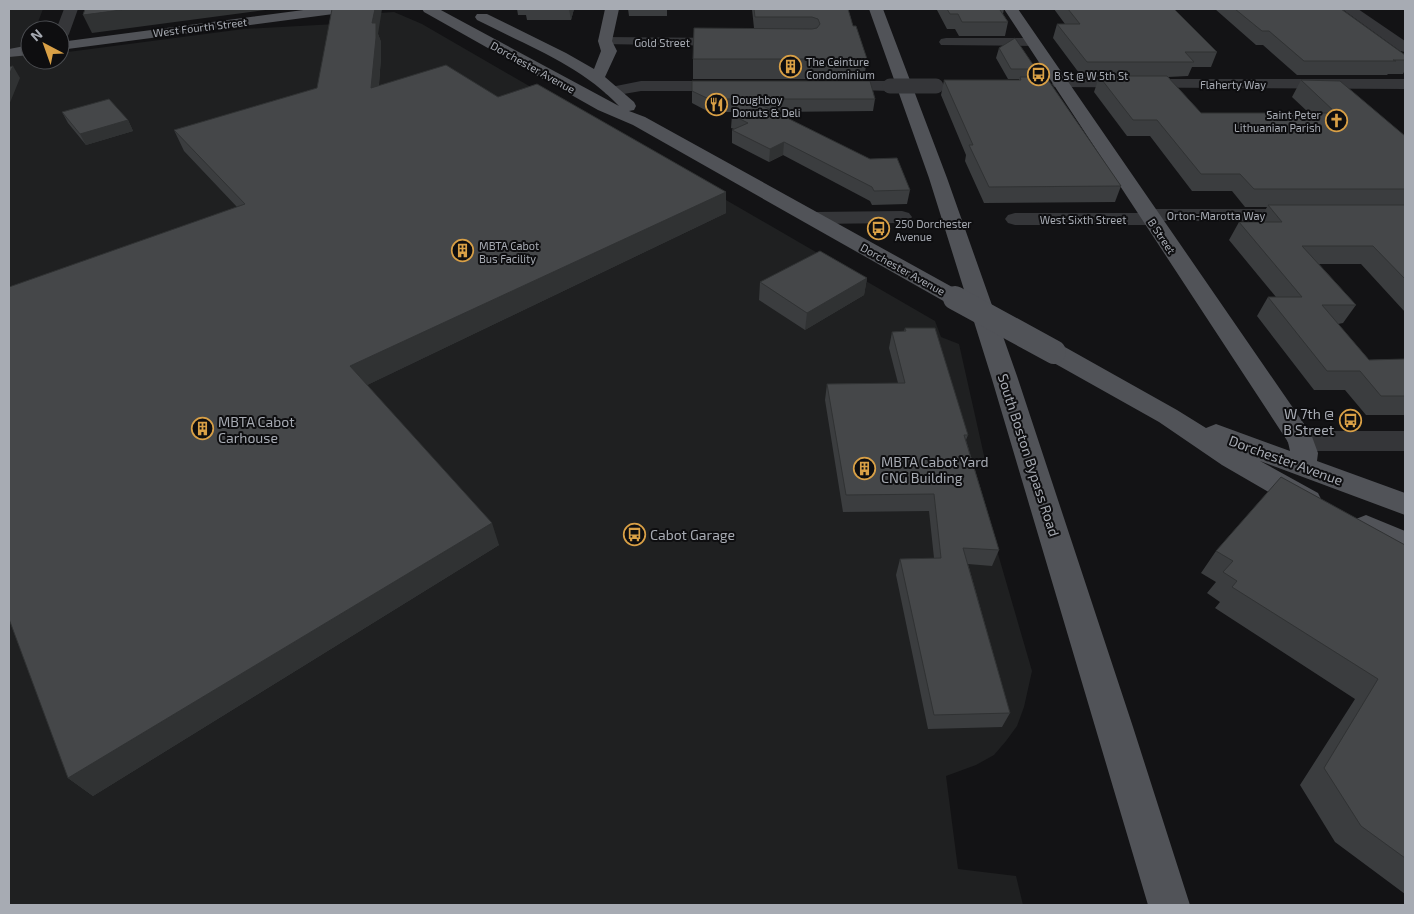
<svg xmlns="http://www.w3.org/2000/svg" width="1414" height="914" viewBox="0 0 1414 914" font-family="'Exo 2',sans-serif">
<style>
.built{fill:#1f2021}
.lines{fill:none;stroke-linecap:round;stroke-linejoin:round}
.minor{fill:#353639;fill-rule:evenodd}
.major{fill:#515358;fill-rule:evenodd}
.minor-bridge{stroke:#353639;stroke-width:15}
.major-bridge{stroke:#515358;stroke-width:24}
.wall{fill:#3b3d3f}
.shaded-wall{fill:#303233}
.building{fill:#454749;stroke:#303233}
.labels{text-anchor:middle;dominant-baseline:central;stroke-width:4;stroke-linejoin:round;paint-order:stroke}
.far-street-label{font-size:11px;fill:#a7abb3;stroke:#0e0e10}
.far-poi-label{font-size:11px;fill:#a7abb3;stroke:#0e0e10;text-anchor:start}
.poi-label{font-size:14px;fill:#a7abb3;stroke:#0e0e10;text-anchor:start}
.street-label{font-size:14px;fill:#a7abb3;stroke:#0e0e10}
</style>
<rect width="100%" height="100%" fill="#131315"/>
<path class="built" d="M9 9H43L35 30H30V43L24 57H30V60H60V53L244 29 354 23 365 14 394 12 422 24 935 321 941 337 959 344 985 460 971 461 1032 671 1024 707 1017 726 1006 741 994 755 976 765 946 776 958 869 1016 876 1023 905H9Z"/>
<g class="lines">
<path class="minor" d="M64 9H78L69 34 67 37 60 38V30H56Z
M1342 9H1358L1405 41V52L1400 51Z
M605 37 731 38 736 39 738 42 736 45 731 46 600 44 598 41 600 38Z
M946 38H1033L1038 39 1040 42 1038 45 1033 46 941 45 939 42 941 39Z
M1060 79H1405V89L1054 87 1052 84 1054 81Z
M641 81H730L736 83 738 86 736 89 730 91H641L612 96 606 94 604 91 606 88Z
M833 81H890L896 83 898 86 896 89 890 91 827 89 825 86 827 83Z
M1148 209H1299L1306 211 1309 215 1306 219 1299 221H1160L1151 225H1015L1008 223 1005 219 1008 215 1015 213H1139Z
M902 211 909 213 912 217 909 221 902 223 812 224 805 222 802 218 805 214 812 212Z
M1301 431H1405V451H1301L1291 448 1287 441 1291 434Z"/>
<path class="major" d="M311 9H348L341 13 60 50V42Z
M422 9H439L619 106C582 66 526 45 477 20L475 17 477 14H487L566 53 594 69 601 51 598 41 605 9H619L612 41 617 51 605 77 634 102 636 106 634 110 629 111 645 117 963 293 966 298 963 303 955 305 947 303 633 125 598 110 424 12Z
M869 9H883L947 178 1017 376 1133 727 1190 905H1148L991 376 929 178Z
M1004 9H1018L1311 434 1318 453 1317 461 1405 493V515L1260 461 1318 493 1322 501 1318 509 1308 512 1298 509 1222 465 1159 422 1045 358 1042 352 1045 346 1054 344 1063 346 1177 410 1206 428 1216 424 1290 451 1288 442Z
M30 45V55L9 57V49Z
M1366 515 1405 531V556L1356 535 1351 527 1356 519Z"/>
<path class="minor-bridge" d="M890 86H936"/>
<path class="major-bridge" d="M955 298 1054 352"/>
</g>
<path class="wall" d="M517 9H574L571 20H527L526 15H518Z
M628 9H667V16H629Z
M752 9H848L853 26 867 59 864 79H693V59L754 28Z
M932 9H1004L1003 14 1008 22 1005 36H959L955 29H947L937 10H933Z
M1054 9H1174L1217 52 1211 67H1192L1188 76 1168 77 1201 113H1309L1292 97 1301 80 1405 136V312L1361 264H1319L1356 305 1343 323 1338 324 1369 360 1405 359V415H1366L1345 390H1314L1257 316 1268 297H1276L1229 240 1239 222H1259L1267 207H1245L1232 191H1192L1150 136H1127L1094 92 1099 77H1082L1053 38 1057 24H1065Z
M1215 9H1344L1343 10 1405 55V70L1403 74H1388L1387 75H1297L1263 45H1256Z
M378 34 381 42V57L379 85 498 97 726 192V213L367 385 499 545 93 796 68 778 237 207 184 151 174 130 317 88Z
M999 48 1036 69 1034 77 1121 186 1115 202 984 203 965 161 966 155 941 95 944 80H1019V79H1008L996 58Z
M692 91 875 99 873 111 775 112 910 190 907 204 872 205 870 201 783 155 769 162 732 143V130L734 129 731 128 732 115 733 112H709L692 103Z
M62 112 128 120 133 131 86 145 68 123Z
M867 278 864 295 805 330 759 300 760 282Z
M905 328 968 435 966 440 999 550 992 566 968 564 1010 713 1002 727 928 729 896 575 900 559 934 558 929 511 843 512 825 400 827 384 898 383 889 348 892 332 904 331Z
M1405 545V894L1335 842 1300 785 1355 699 1215 608 1220 602 1207 593 1216 582 1201 573 1216 551Z"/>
<path class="shaded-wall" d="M129 9H273L92 33 83 15Z
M375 9H382L378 34 381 42V57L377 107 371 88 372 23Z
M569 9H574L571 20Z
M13 66 20 78 9 105V75Z
M128 120 133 131 86 145 80 134Z
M784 142 783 155 769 162 770 149Z
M726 192V213L359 389 350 366Z
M867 278 864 295 805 330 807 313Z
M492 523 499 545 93 796 68 778Z"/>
<path class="building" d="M85 9H129L83 15Z
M332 9H375L372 23H376V38L371 88 446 65 498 97 537 84 726 192 350 366 492 523 68 778 9 619V287L245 204 174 130 317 88Z
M754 9H848L853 26H856L867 59H693L694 28 812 29 817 28 820 24 818 19 812 17H755Z
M947 9H1002L1000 10 1008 22H962L958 14H950Z
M1068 9H1174L1217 52H1185L1194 62H1087L1057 24H1080Z
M1235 9H1341L1405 55V60H1393L1396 61H1304L1269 31H1262Z
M1015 38 1036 69H1011L999 48Z
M13 66 9 75V67Z
M1099 76H1167L1201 113H1336L1301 80 1340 81 1405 136V189H1254L1240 174H1201L1157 120H1133Z
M1020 77H1046L1121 186 989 187 969 145H973L944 80H1021Z
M692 81H870L875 99H749L870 159 897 158 910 190 874 191 872 187 784 142 770 149 732 130 748 123 732 115 740 99H709L692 91Z
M109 99 128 120 80 134 62 112Z
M1268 205H1405V279L1373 246H1302L1356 305H1322L1369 360 1405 359V396H1381L1360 371H1327L1268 297H1302L1239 222H1282Z
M820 251 867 278 807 313 760 282Z
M905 328H935L968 435H964L999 550 963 548 1010 713 934 715 900 559 941 558 934 494 846 495 827 384 905 383 892 332 906 331Z
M1281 477 1405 545V858L1361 826 1324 768 1378 679 1232 587 1237 581 1223 572 1233 561 1216 551Z"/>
<defs>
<symbol id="building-ring" viewBox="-11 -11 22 22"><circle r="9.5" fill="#0e0e10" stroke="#d9a046" stroke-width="1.5"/><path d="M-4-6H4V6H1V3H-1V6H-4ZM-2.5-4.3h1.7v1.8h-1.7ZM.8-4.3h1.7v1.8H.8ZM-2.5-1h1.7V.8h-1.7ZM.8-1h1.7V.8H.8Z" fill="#d9a046"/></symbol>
<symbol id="bus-ring" viewBox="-11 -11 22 22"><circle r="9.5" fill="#0e0e10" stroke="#d9a046" stroke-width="1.5"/><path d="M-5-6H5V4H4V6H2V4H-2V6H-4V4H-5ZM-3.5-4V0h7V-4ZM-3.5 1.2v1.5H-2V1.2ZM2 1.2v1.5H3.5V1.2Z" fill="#d9a046"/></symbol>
<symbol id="restaurant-ring" viewBox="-11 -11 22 22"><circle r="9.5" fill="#0e0e10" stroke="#d9a046" stroke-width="1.5"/><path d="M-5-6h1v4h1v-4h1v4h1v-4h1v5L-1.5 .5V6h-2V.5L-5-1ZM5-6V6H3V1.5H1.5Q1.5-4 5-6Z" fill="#d9a046"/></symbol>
<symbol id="church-ring" viewBox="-11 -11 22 22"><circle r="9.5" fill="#0e0e10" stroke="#d9a046" stroke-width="1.5"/><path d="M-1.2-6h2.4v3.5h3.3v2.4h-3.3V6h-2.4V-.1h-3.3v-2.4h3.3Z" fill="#d9a046"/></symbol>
</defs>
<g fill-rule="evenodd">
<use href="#building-ring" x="778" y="54" width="25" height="25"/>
<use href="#bus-ring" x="1026" y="62" width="25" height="25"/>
<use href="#restaurant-ring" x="704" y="92" width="25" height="25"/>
<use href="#church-ring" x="1324" y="108" width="25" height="25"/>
<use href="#bus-ring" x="866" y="216" width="25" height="25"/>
<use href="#building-ring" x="450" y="238" width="25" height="25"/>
<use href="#bus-ring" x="1338" y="408" width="25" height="25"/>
<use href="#building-ring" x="190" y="416" width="25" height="25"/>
<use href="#building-ring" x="852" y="456" width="25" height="25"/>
<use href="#bus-ring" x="622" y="522" width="25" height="25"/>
</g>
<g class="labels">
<g class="far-street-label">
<text transform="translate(200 27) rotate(-7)">West Fourth Street</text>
<text x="662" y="42">Gold Street</text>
<text transform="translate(533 67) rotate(29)">Dorchester Avenue</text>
<text x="1233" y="84">Flaherty Way</text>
<text x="1216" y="215">Orton-Marotta Way</text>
<text x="1083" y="219">West Sixth Street</text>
<text transform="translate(1162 236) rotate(56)">B Street</text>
<text transform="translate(903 269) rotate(29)">Dorchester Avenue</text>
</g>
<g class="far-poi-label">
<text x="806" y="61">The Ceinture<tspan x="806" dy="13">Condominium</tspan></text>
<text x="1054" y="75">B St @ W 5th St</text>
<text x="732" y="99">Doughboy<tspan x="732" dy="13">Donuts &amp; Deli</tspan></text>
<text x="1321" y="114" text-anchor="end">Saint Peter<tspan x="1321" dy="13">Lithuanian Parish</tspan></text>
<text x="895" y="223">250 Dorchester<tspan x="895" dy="13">Avenue</tspan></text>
<text x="479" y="245">MBTA Cabot<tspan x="479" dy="13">Bus Facility</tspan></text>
</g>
<g class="poi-label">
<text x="1334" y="413" text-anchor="end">W 7th @<tspan x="1334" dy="16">B Street</tspan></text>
<text x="218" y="421">MBTA Cabot<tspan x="218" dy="16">Carhouse</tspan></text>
<text x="881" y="461">MBTA Cabot Yard<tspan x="881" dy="16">CNG Building</tspan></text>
<text x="650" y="534">Cabot Garage</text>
</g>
<g class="street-label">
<text transform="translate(1029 455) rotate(72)">South Boston Bypass Road</text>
<text transform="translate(1286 460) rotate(20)">Dorchester Avenue</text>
</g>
</g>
<rect width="1414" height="914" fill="none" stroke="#a7abb3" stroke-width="20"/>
<g transform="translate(45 45) rotate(319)"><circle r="24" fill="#0e0e10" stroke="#4b4d51"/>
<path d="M0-4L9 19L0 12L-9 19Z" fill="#d9a046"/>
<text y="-8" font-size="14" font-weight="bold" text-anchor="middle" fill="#a7abb3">N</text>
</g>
</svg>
